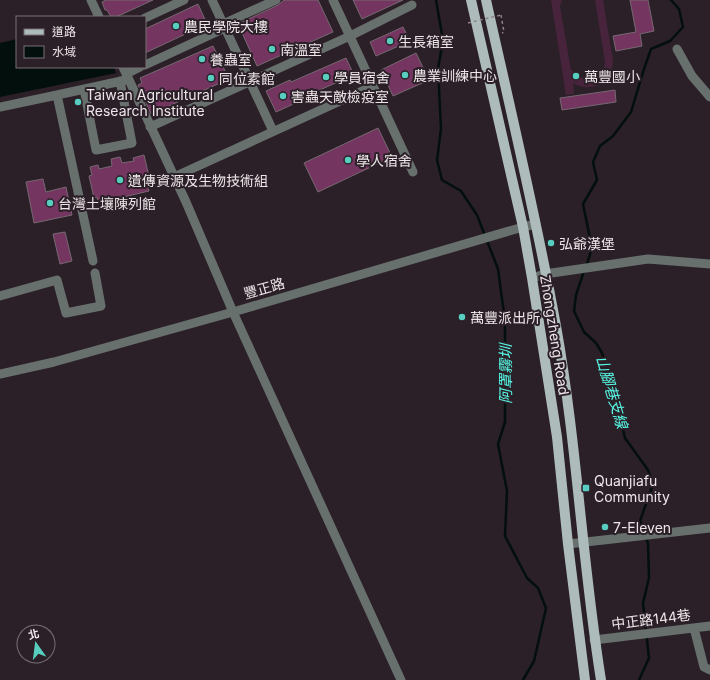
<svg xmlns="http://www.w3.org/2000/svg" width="710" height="680" viewBox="0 0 710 680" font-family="Inter,'Noto Sans TC',sans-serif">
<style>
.green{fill:#47233c}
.water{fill:#030f0d}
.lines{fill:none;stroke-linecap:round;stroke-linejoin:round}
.stream{stroke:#030f0d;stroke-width:2.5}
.building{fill:#743661;stroke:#766871}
.path{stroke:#8a8086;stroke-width:1.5;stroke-dasharray:3 3;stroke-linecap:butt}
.minor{stroke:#68706e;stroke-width:9}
.major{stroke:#adbcba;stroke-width:10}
.path-bridge{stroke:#8a8086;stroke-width:1.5;stroke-dasharray:3 3;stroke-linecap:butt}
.poi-dot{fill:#58cec0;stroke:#2b2027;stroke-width:1.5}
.labels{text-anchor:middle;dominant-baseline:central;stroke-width:4;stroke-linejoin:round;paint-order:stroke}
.poi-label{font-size:14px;fill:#ede5ea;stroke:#2b2027;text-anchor:start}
.street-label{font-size:14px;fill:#ede5ea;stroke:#2b2027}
.water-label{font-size:15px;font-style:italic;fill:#56f6e4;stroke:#2b2027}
</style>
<rect width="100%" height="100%" fill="#2b2027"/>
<path class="green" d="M551 0H562L560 6 571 70C574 72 576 74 578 76 588 83 598 75 604 68L605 62 595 0H603L613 60C613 82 592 94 573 83L574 94 566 95Z"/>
<path class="water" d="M17 39V67H114L116 73 0 97V43Z"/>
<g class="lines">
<path class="stream" d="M436 0 443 40 438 69 441 129 437 160 442 180 461 191 477 215 498 269 505 321V422L498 444 507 491 505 536 527 578 538 588 546 608 534 661 523 680
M586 267 592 248 583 204 597 180 593 162 600 146 613 136 631 112 644 69 651 49 670 41 683 27 679 9 671 0
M584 271 576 295 574 311 584 332 596 343 602 353 610 377 625 438 648 470 653 484 640 521 645 533
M639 680 649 658 643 603 649 578 648 543 646 538"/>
</g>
<path class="building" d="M106 0H153L116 17H111L107 10H105L102 2Z
M284 0H318L333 32 257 66 238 24 278 5Z
M353 0H403L362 19Z
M630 0H648L654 31 640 34 642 46 616 51 613 36 636 32Z
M198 4 207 24 145 53V29Z
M403 27 410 41 376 56 370 42Z
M213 46 229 79 151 114 138 85 142 83 140 78Z
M416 53 429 80 393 96 381 70Z
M346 58 354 75 299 99 300 101 276 112 266 91 290 80 291 82Z
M615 90 616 102 562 110 560 98Z
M378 128 392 157 318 192 304 163Z
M144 155 151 185 148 186 149 191 98 203 97 197 94 198 89 176 92 175 90 167 98 165 99 169 112 166 111 159 120 157 122 163 134 161 133 158Z
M43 179 46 192 66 187 72 215 34 223 26 182Z
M65 232 72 261 60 264 53 234Z"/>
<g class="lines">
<path class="path" d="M501 15 504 32 502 33"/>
<path class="minor" d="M91 0 99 17
M212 0 273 131
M333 0 413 172
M145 18 184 0
M223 24 276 0
M677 49 692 76 710 97
M145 65 225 28
M123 67 186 202 233 312 401 680
M126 74 140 67
M84 89 96 150 132 143 120 81
M57 95 126 80
M0 107 57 95 93 261
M150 127 350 36 412 5
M174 177 373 86
M532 278 545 274 648 259 710 264
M0 296 57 280 66 313 101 306 95 273
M0 374 54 362 233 312 523 227 536 224
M568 544 710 528
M694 628 704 667 710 670
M594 640 710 626"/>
<path class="major" d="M471 0 523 227 532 278 557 437 568 544 585 680
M486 0C510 108 536 216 556 326 577 443 582 562 601 680"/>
<path class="path-bridge" d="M468 23 501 15"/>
</g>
<g class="poi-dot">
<circle cx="176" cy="26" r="4"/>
<circle cx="390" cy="41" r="4"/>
<circle cx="272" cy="49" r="4"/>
<circle cx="202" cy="59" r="4"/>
<circle cx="405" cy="75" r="4"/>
<circle cx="576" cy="76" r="4"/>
<circle cx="326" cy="77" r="4"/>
<circle cx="211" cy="78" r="4"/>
<circle cx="283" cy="96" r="4"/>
<circle cx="78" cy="102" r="4"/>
<circle cx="348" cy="160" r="4"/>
<circle cx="120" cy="180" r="4"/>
<circle cx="50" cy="203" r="4"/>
<circle cx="551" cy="243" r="4"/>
<circle cx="462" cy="317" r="4"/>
<rect x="582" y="484" width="8" height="8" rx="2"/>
<circle cx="605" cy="527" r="4"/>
</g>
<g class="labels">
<g class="poi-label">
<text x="184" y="26">農民學院大樓</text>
<text x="398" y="41">生長箱室</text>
<text x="280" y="49">南溫室</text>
<text x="210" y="59">養蟲室</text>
<text x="413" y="75">農業訓練中心</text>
<text x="584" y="76">萬豐國小</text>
<text x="334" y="77">學員宿舍</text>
<text x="219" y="78">同位素館</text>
<text x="86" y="94">Taiwan Agricultural<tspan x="86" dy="16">Research Institute</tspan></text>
<text x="291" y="96">害蟲天敵檢疫室</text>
<text x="356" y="160">學人宿舍</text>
<text x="128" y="180">遺傳資源及生物技術組</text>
<text x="58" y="203">台灣土壤陳列館</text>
<text x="559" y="243">弘爺漢堡</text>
<text x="470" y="317">萬豐派出所</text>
<text x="594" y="480">Quanjiafu<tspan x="594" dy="16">Community</tspan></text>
<text x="613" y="527">7-Eleven</text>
</g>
<g class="street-label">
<text transform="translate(264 288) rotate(-16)">豐正路</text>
<text transform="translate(555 335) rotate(81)">Zhongzheng Road</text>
<text transform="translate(651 619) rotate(-7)">中正路144巷</text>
</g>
<g class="water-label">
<text transform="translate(505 374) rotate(-90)">阿罩霧圳</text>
<text transform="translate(612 392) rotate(73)">山腳巷支線</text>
</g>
</g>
<rect x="16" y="16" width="130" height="52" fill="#2b2027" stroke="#796f75"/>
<rect x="24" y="29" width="20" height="6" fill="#adbcba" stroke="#796f75"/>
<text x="52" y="36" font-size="12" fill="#ede5ea">道路</text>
<rect x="24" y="46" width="20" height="12" fill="#030f0d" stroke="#796f75"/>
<text x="52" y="56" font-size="12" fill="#ede5ea">水域</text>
<g transform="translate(36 644) rotate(346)"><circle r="19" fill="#2b2027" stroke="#796f75"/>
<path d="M0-3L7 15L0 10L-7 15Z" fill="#58cec0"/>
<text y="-6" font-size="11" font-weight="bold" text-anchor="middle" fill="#ede5ea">北</text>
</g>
</svg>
